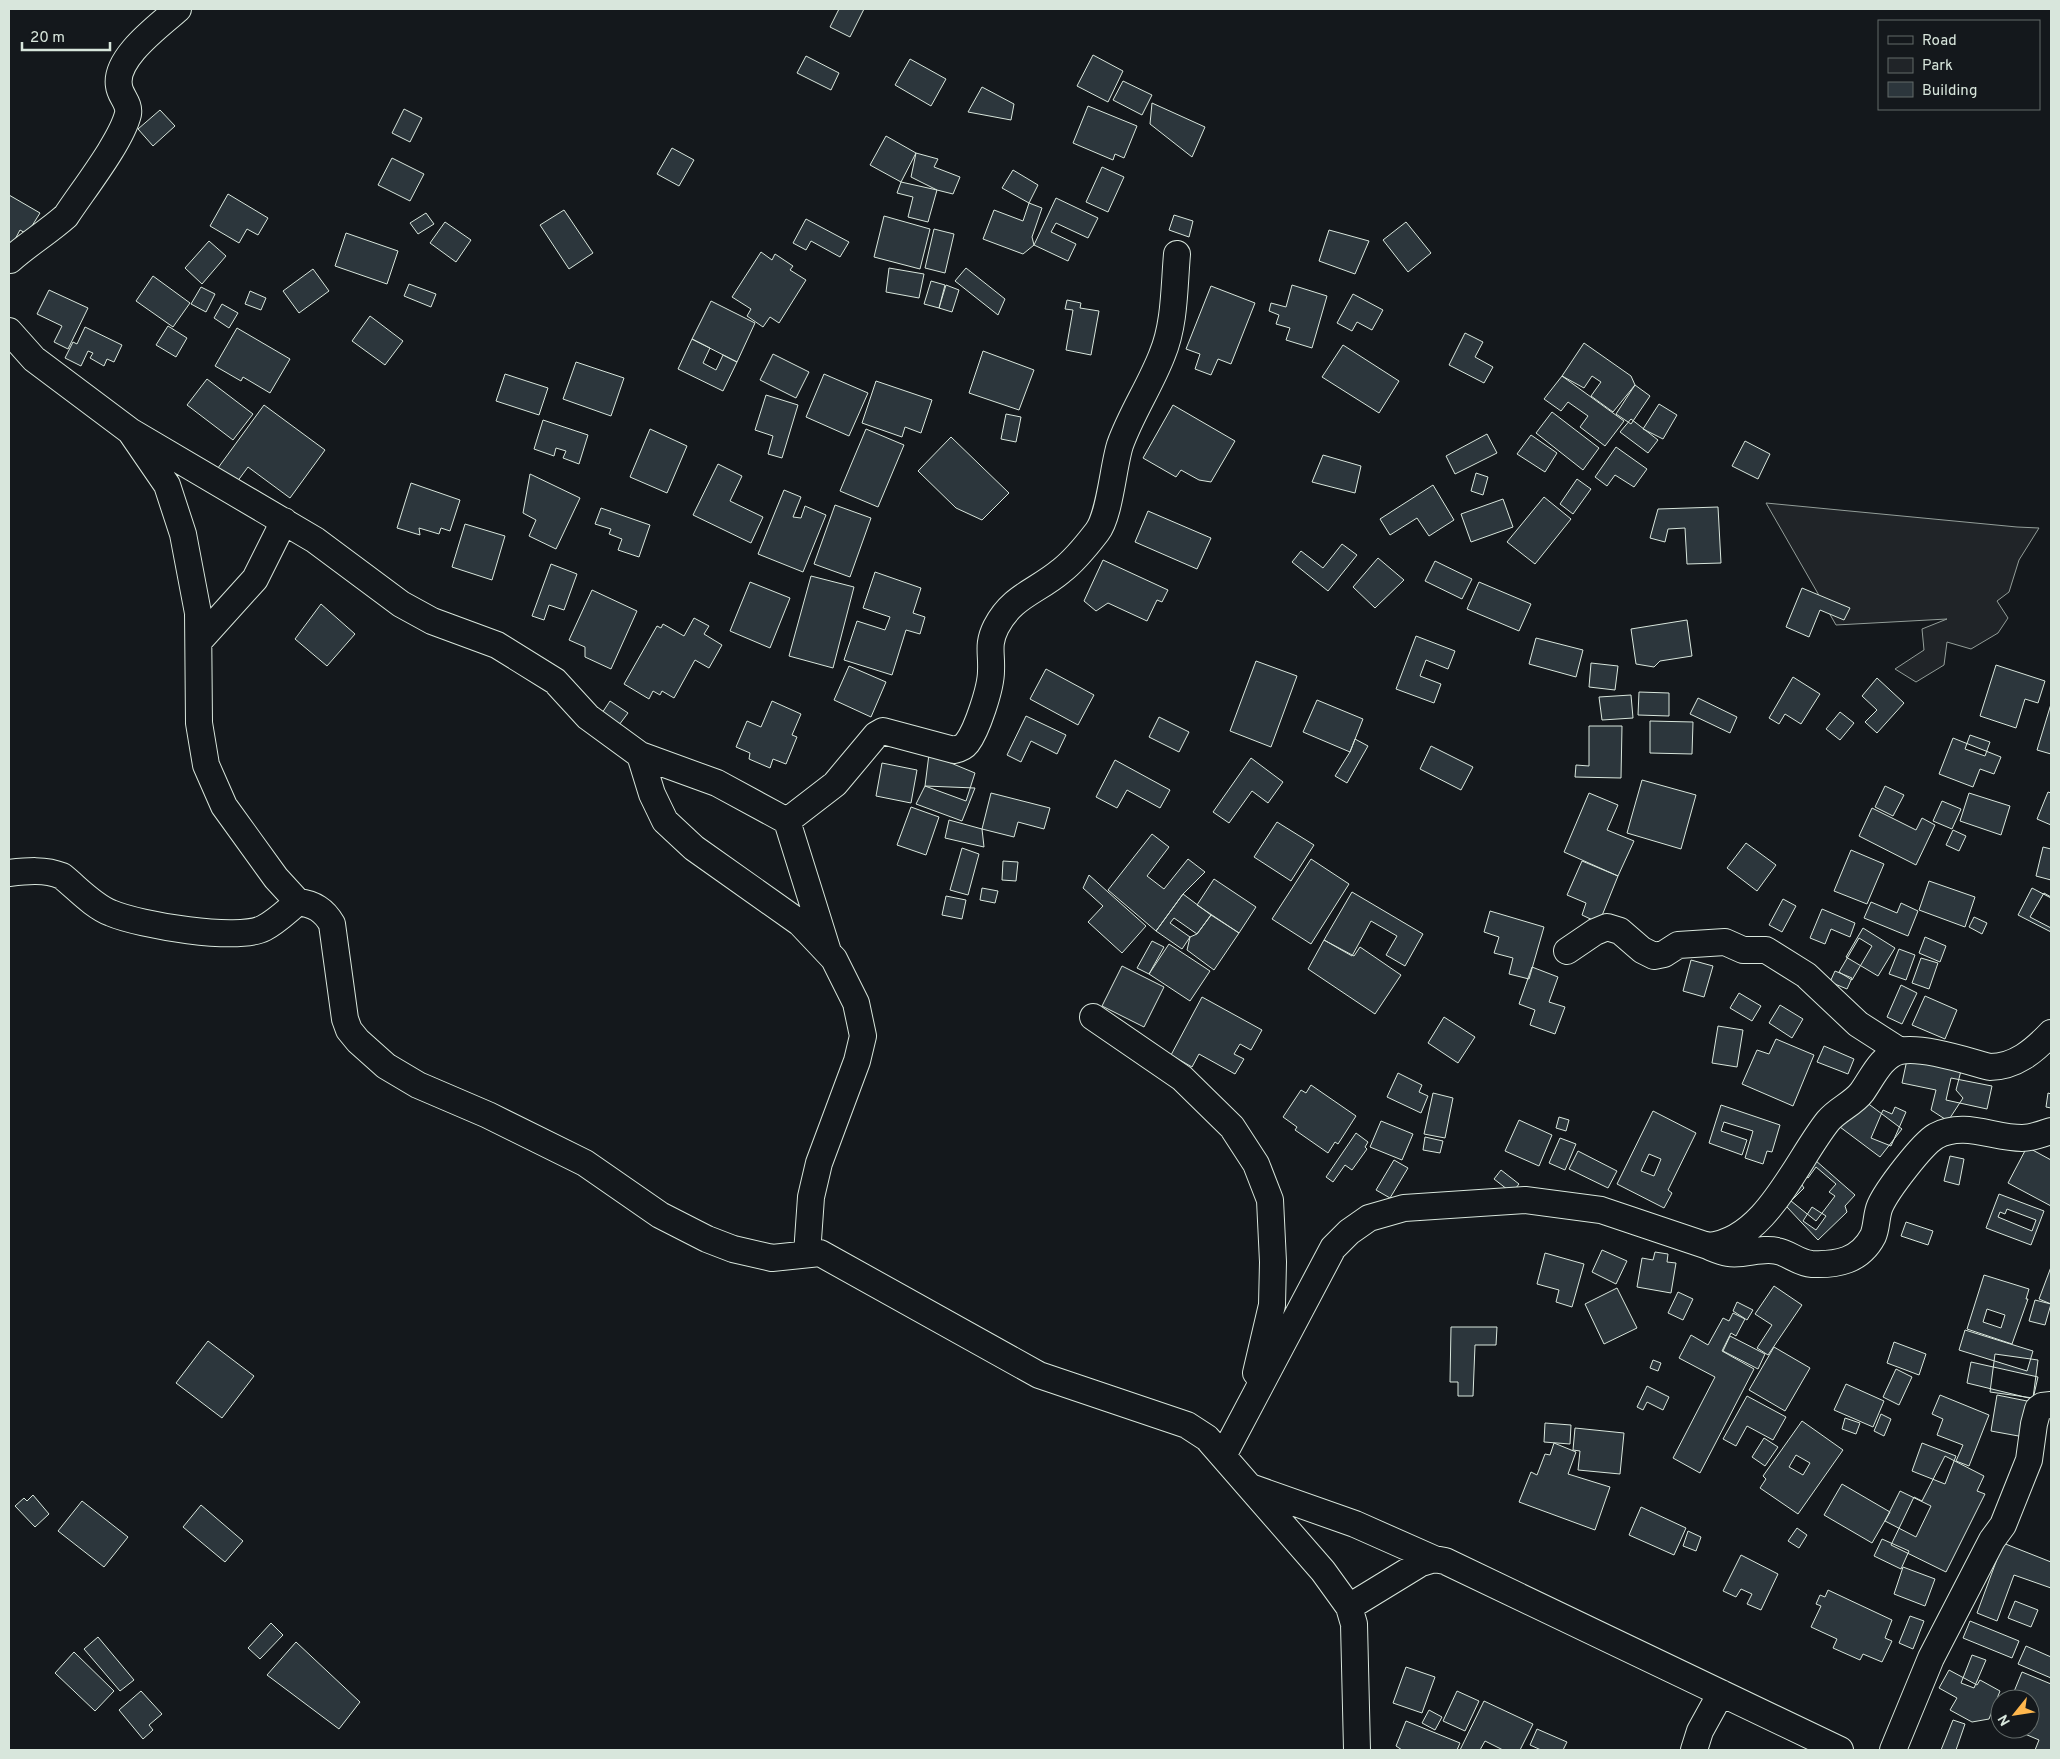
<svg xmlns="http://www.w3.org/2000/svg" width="2060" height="1759" viewBox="0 0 2060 1759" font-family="Overpass,sans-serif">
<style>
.green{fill:#202428;stroke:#939e99}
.building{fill:#2c363c;stroke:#d8e6dc;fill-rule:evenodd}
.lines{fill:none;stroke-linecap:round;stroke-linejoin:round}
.minor-casing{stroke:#d8e6dc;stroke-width:28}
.minor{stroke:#14181c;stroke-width:26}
</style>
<rect width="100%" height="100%" fill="#14181c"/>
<path class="green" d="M1766 503 2017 527 2039 528 2019 560 2009 592 1997 601 2008 618 1998 633 1971 649 1947 642 1944 665 1916 682 1895 669 1924 650 1922 629 1947 619 1836 625Z"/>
<path class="building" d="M839 9H864L850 37 830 27Z
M1093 55 1123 71 1108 102 1077 86Z
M806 56 839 73 831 90 797 73Z
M910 59 946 79 931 106 895 85Z
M1123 81 1152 95 1142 115 1113 100Z
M982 87 1014 104 1011 120 968 112Z
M1152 103 1205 127 1192 157 1150 124Z
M1088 106 1137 126 1124 158 1115 154 1113 160 1073 143Z
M404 109 422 118 410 142 392 133Z
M160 110 175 126 153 146 138 129Z
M886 136 916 153 901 182 870 165Z
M672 148 694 160 679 186 657 174Z
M916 153 938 159 934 167 960 177 953 194 937 190 911 177Z
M392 158 424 174 410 201 378 185Z
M1102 167 1124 177 1108 212 1086 202Z
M1013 170 1038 185 1029 203 1002 188Z
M901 182 937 190 928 222 908 217 913 197 897 193Z
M228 194 268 218 258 235 247 229 239 243 210 226Z
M9 195 40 213 27 234 20 230 11 247 9 246Z
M1056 198 1098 218 1088 238 1056 223 1051 232 1076 244 1068 261 1034 245Z
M1029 203 1042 208 1032 237 1034 245 1023 254 983 239 994 210 1023 221Z
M564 210 593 253 569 269 540 225Z
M426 213 434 224 418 234 410 223Z
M1174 215 1193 221 1189 237 1169 230Z
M884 216 930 229 920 269 874 257Z
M806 219 849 242 840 257 811 241 806 250 793 243Z
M445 222 471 240 456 262 430 243Z
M1406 222 1431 253 1408 272 1383 240Z
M934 229 954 234 945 273 925 268Z
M1329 230 1369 241 1355 274 1319 261Z
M346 233 398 251 387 284 335 266Z
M209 241 226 256 202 284 185 268Z
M761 252 772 260 775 254 793 266 790 270 806 280 779 323 770 317 763 327 747 316 751 309 732 297Z
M889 268 924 274 919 298 886 292Z
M966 268 1005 299 998 315 955 281Z
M313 269 329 291 299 313 283 291Z
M153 276 190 303 173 327 136 301Z
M931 281 945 285 939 308 924 304Z
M409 284 436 294 431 307 404 296Z
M946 285 959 290 952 312 939 308Z
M1292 285 1327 296 1312 348 1286 340 1290 328 1276 324 1279 315 1269 311 1271 303 1286 307Z
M1211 286 1255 303 1231 364 1218 359 1211 375 1195 369 1200 354 1186 349Z
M201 287 215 294 206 312 191 304Z
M49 290 88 308 68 349 54 342 62 326 37 314Z
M250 291 266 298 261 310 245 304Z
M1353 294 1383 310 1372 330 1357 322 1352 331 1337 323Z
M1067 300 1081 303 1080 308 1099 311 1091 355 1066 350 1073 310 1065 309Z
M711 301 755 323 737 362 692 339Z
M222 304 238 313 229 328 214 318Z
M370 316 403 341 385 365 352 341Z
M168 326 187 338 176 357 156 345Z
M85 327 122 345 114 362 107 359 104 366 90 358 93 353 88 351 81 366 65 358 73 342 77 344Z
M237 328 290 359 270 393 243 377 241 381 215 366Z
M1465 333 1483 342 1475 357 1493 367 1484 383 1449 365Z
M692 339 710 348 703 363 716 370 723 355 737 362 723 391 678 369Z
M1584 343 1631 376 1635 385 1613 412 1591 396 1601 382 1592 376 1584 388 1562 376Z
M1343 345 1399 381 1379 413 1322 377Z
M983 351 1034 370 1019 410 969 393Z
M773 354 809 372 796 398 760 380Z
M576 362 624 378 611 416 563 399Z
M505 374 548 388 539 415 496 401Z
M824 374 868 393 849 436 806 417Z
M1562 376 1624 421 1605 446 1580 427 1588 416 1568 402 1561 411 1544 399Z
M207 379 253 414 233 440 187 405Z
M876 381 932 400 921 433 905 427 902 437 862 423Z
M1635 385 1650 396 1631 424 1616 414Z
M766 395 798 405 782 458 768 454 773 436 755 430Z
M1659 404 1677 415 1663 439 1643 429Z
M264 405 325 450 290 498 248 467 234 486 215 472Z
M1173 405 1235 441 1211 482 1199 480 1181 470 1176 477 1143 458Z
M1552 412 1599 448 1583 470 1536 433Z
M1006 414 1021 417 1016 442 1001 439Z
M1631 419 1658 440 1648 453 1620 432Z
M543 420 588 435 579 464 563 458 566 451 556 448 554 456 534 449Z
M650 429 687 446 667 493 630 477Z
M866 429 904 445 878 507 840 491Z
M1487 434 1497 453 1455 474 1446 456Z
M1531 435 1557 453 1545 472 1517 454Z
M951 437 1009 493 982 520 956 508 918 471Z
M1745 441 1770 454 1758 479 1732 466Z
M1616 447 1647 469 1634 487 1615 475 1607 486 1595 477Z
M1323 455 1361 466 1355 493 1312 482Z
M718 464 742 476 730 501 763 517 751 543 693 515Z
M1476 473 1488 477 1483 495 1471 491Z
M530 474 580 498 556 549 529 536 536 520 523 513Z
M1577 479 1591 489 1573 514 1560 504Z
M411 483 460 500 450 531 441 528 439 534 419 528 420 535 397 528Z
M1433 485 1454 520 1429 536 1417 518 1390 535 1380 519Z
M784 490 801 497 793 517 801 518 805 506 826 515 803 572 758 554Z
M1544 497 1571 519 1535 564 1507 542Z
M1503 499 1513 527 1471 542 1461 514Z
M835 505 871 518 850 577 814 564Z
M1718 507 1721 563 1687 564 1685 528 1668 529 1665 542 1650 538 1658 509Z
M601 508 650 525 639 557 618 550 622 539 609 534 611 529 595 524Z
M1148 511 1211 538 1197 569 1135 542Z
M465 524 505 536 492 580 452 567Z
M1342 544 1357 555 1328 591 1292 562 1301 551 1323 568Z
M1378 558 1404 580 1375 608 1353 587Z
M1103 560 1168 590 1162 602 1157 600 1147 621 1108 603 1096 611 1084 601Z
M1435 561 1472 579 1462 599 1425 581Z
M551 564 577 574 564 610 549 605 544 620 532 616Z
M875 572 921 588 913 613 925 617 920 634 906 630 892 675 844 660 857 621 885 630 890 617 863 608Z
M811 576 854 587 833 668 789 656Z
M750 582 790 598 770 648 730 631Z
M1479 582 1531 604 1519 631 1467 609Z
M1802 588 1850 608 1844 620 1820 610 1809 637 1786 627Z
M592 590 637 611 611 669 585 657V647L569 640Z
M321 604 355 634 327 666 295 639Z
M694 618 709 626 704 634 722 645 709 668 695 660 674 698 662 691 660 695 653 691 649 699 624 684 657 626 661 628 663 624 684 636Z
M1687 620 1692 656 1660 661 1654 667 1636 664 1631 629Z
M1416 636 1455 651 1448 669 1426 660 1420 676 1441 684 1434 703 1396 689Z
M1536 638 1583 650 1576 677 1529 664Z
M1256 661 1297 676 1271 747 1230 731Z
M1591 663 1618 666 1615 690 1589 687Z
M1996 665 2045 681 2038 703 2025 699 2016 728 1980 716Z
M849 666 886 682 871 717 834 700Z
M1046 669 1094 695 1078 725 1030 699Z
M1793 677 1820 694 1801 724 1785 714 1779 724 1769 718Z
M1877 678 1904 703 1877 733 1865 722 1877 710 1862 696Z
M1639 692 1669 693V716L1638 715Z
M1631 695 1633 718 1602 720 1599 697Z
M1698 698 1737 717 1730 733 1690 714Z
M1317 700 1363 719 1350 752 1303 732Z
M610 701 628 713 619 725 602 713Z
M772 701 801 714 792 735 797 737 786 764 773 759 770 768 749 759 750 753 736 747 747 721 761 727Z
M2051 704V754L2037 750Z
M1840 712 1854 723 1840 740 1826 729Z
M1026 716 1066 735 1057 754 1031 741 1021 762 1007 755Z
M1159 717 1189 732 1179 752 1149 737Z
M1650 721 1693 722 1692 754 1650 753Z
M1589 726H1622L1621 778 1575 777 1576 765 1589 766Z
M1970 735 1990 742 1985 756 1965 749Z
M1953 738 2001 757 1994 774 1980 769 1973 787 1939 774Z
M1355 739 1368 746 1347 783 1335 776 1350 752Z
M1431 746 1473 767 1461 790 1420 769Z
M929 754 975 773 966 801 925 786Z
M1251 758 1283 782 1268 803 1252 791 1229 823 1213 812Z
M1115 760 1170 790 1160 808 1127 790 1117 808 1096 797Z
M882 763 917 770 911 803 876 796Z
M1642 780 1696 795 1681 849 1627 833Z
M925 786 975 788 962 821 916 804Z
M1885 786 1904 795 1893 816 1875 807Z
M2048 792 2051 793V825L2037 819Z
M991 793 1050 808 1044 829 1018 822 1014 837 982 829Z
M1589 793 1618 805 1607 830 1634 841 1618 876 1564 852Z
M1969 793 2010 806 2001 835 1960 821Z
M1942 801 1961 809 1952 829 1933 821Z
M911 807 939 817 926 855 897 845Z
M1872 808 1916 830 1922 818 1935 825 1916 865 1859 836Z
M949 820 982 829 984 847 945 838Z
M1277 822 1314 845 1291 881 1254 857Z
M1953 830 1966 836 1959 851 1946 845Z
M1152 834 1169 847 1147 876 1164 889 1188 859 1205 872 1183 894 1156 931 1108 890Z
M1746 843 1776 865 1757 891 1727 868Z
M2043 847 2051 849V880L2036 876Z
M962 848 979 854 968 895 950 890Z
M1851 850 1884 864 1867 904 1834 891Z
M1311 859 1349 884 1311 944 1272 919Z
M1003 861 1018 862 1016 881 1002 880Z
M1582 861 1618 876 1599 923 1582 915 1586 903 1567 895Z
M1089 875 1146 926 1122 953 1088 922 1103 906 1083 888Z
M1214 879 1256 907 1239 933 1197 905Z
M1929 881 1975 897 1965 927 1919 910Z
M982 888 998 891 995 903 980 900Z
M2032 888 2051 898V932L2018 915Z
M1352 892 1423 934 1405 966 1386 955 1397 936 1371 921 1352 956 1324 940Z
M2044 893 2051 897V928L2030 917Z
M1183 894 1211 915 1197 934 1174 918 1170 923 1190 937 1182 949 1156 931Z
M946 896 966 900 962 919 942 915Z
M1783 899 1796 906 1782 932 1769 925Z
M1871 902 1897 913 1901 903 1918 911 1908 936 1864 918Z
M1822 909 1855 923 1850 937 1831 929 1825 944 1810 938Z
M1490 911 1544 927 1529 979 1509 974 1513 958 1494 953 1499 937 1484 932Z
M1211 915 1239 933 1214 970 1187 950 1190 937 1197 934Z
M1974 917 1987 923 1982 934 1969 927Z
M1863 928 1895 948 1878 976 1846 957Z
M1925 937 1946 946 1940 962 1919 953Z
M1859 938 1872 946 1852 980 1839 972Z
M1324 940 1354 956 1360 947 1401 975 1375 1014 1308 969Z
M1152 941 1164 947 1149 974 1137 968Z
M1169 944 1210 971 1190 1001 1149 974Z
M1899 949 1915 955 1906 980 1889 974Z
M1921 958 1938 963 1929 989 1912 983Z
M1691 960 1713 966 1704 997 1683 991Z
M1122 966 1164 987 1144 1027 1102 1006Z
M1532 967 1558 977 1549 1002 1565 1007 1555 1034 1530 1025 1535 1010 1519 1004Z
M1835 971 1852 978 1847 989 1830 982Z
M1901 985 1917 993 1902 1024 1887 1017Z
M1739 993 1761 1006 1752 1021 1730 1008Z
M1925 996 1957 1010 1945 1039 1912 1025Z
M1202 997 1262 1030 1251 1050 1240 1044 1234 1054 1244 1059 1235 1074 1199 1054 1192 1067 1171 1055Z
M1780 1005 1803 1019 1792 1038 1769 1023Z
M1444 1017 1475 1037 1458 1063 1428 1043Z
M1718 1026 1743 1030 1737 1067 1712 1063Z
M1776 1039 1814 1055 1793 1106 1742 1084 1757 1050 1769 1054Z
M1824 1046 1854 1059 1848 1074 1817 1062Z
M1908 1055 1962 1067 1956 1090 1963 1098 1948 1121 1931 1110 1936 1090 1902 1083Z
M1398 1073 1422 1085 1419 1092 1428 1096 1421 1113 1387 1097Z
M1951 1078 1992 1086 1987 1109 1946 1100Z
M1311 1085 1356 1116 1338 1144 1335 1142 1328 1153 1295 1130 1297 1127 1283 1117 1301 1090 1306 1093Z
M1433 1093 1453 1098 1445 1138 1424 1134Z
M2048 1093 2051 1094V1108L2046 1107Z
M1858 1096 1902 1129 1880 1157 1836 1124Z
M1721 1105 1780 1125 1772 1152 1767 1151 1763 1164 1745 1158 1753 1131 1724 1122 1721 1131 1747 1140 1742 1155 1709 1143Z
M1895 1107 1906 1112 1891 1146 1871 1138 1883 1110 1892 1114Z
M1653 1111 1696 1133 1668 1190 1672 1193 1664 1208 1617 1184ZM1649 1154 1661 1159 1654 1176 1641 1171Z
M1559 1117 1569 1120 1566 1131 1556 1128Z
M1519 1120 1552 1135 1539 1166 1505 1151Z
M1381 1121 1413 1134 1402 1160 1370 1147Z
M1356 1133 1368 1142 1365 1147 1367 1149 1352 1170 1345 1165 1333 1182 1326 1177Z
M1425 1137 1443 1141 1440 1153 1423 1150Z
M1560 1138 1576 1144 1565 1170 1549 1163Z
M2027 1147 2051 1160V1206L2008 1183Z
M1578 1151 1617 1171 1608 1188 1569 1169Z
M1950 1156 1964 1159 1959 1185 1944 1181Z
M1394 1160 1408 1168 1390 1198 1376 1190Z
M1815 1160 1855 1195 1845 1206 1847 1212 1818 1240 1786 1206 1804 1188 1798 1179Z
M1816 1167 1836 1184 1829 1192 1835 1196 1816 1221 1786 1197 1804 1175 1808 1178Z
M1501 1170 1519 1184 1512 1193 1494 1179Z
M1999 1194 2044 1211 2031 1245 1986 1228ZM2007 1209 2036 1220 2032 1231 1998 1217 2000 1212 2005 1214Z
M1812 1207 1826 1216 1816 1230 1803 1221Z
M1906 1222 1933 1231 1928 1245 1901 1236Z
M1602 1250 1627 1261 1616 1284 1592 1272Z
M1655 1252 1668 1254 1667 1262 1676 1263 1671 1293 1637 1287 1642 1258 1653 1260Z
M1545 1253 1584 1264 1572 1307 1556 1302 1559 1290 1537 1284Z
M2051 1267V1304L2039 1299Z
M1984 1275 2029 1289 2026 1299H2028L2012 1344 1967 1329ZM1987 1309 2005 1315 2001 1328 1983 1322Z
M1774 1286 1802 1305 1768 1355 1757 1348 1772 1325 1755 1314Z
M1617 1288 1637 1328 1604 1344 1585 1304Z
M1678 1292 1693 1299 1683 1320 1668 1313Z
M2035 1300 2051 1304 2045 1325 2029 1321Z
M1737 1302 1753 1310 1747 1320 1733 1311Z
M1733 1313 1745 1319 1736 1336 1731 1333 1722 1351 1754 1369 1700 1473 1673 1458 1715 1377 1679 1358 1691 1335 1708 1345 1723 1318 1729 1321Z
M1451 1327H1497L1496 1345H1475L1473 1396H1458V1382H1450Z
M1965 1330 2033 1351 2027 1371 1959 1350Z
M1730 1336 1765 1354 1758 1369 1723 1351Z
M208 1341 254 1376 222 1418 176 1383Z
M1894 1342 1926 1354 1919 1375 1887 1363Z
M1774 1347 1810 1368 1785 1411 1749 1390Z
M1995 1354 2038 1360 2033 1398 1990 1392Z
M1653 1360 1661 1363 1658 1371 1650 1368Z
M1971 1362 2038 1377 2033 1399 1967 1383Z
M1896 1369 1912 1377 1899 1405 1883 1397Z
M1846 1384 1884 1401 1873 1427 1834 1410Z
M1647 1386 1669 1397 1663 1410 1647 1402 1643 1410 1637 1407Z
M1940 1395 1989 1415 1969 1466 1956 1461 1963 1445 1937 1435 1943 1419 1932 1414Z
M1997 1395 2042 1404 2035 1439 1991 1431Z
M1747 1396 1786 1417 1773 1440 1747 1426 1736 1446 1723 1439Z
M1881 1414 1891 1419 1884 1436 1874 1431Z
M1845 1418 1860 1423 1856 1434 1842 1429Z
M1802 1421 1843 1450 1798 1514 1760 1488 1766 1479 1763 1476ZM1796 1455 1810 1463 1803 1475 1789 1467Z
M1545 1423 1571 1425 1570 1444 1544 1442Z
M1575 1428 1624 1433 1620 1474 1578 1470 1580 1451 1573 1450Z
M1764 1438 1778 1447 1765 1466 1752 1457Z
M1554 1443 1576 1452 1568 1474 1610 1487 1595 1530 1519 1502 1531 1472 1537 1475 1545 1454 1550 1455Z
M1922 1443 1956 1456 1945 1484 1912 1471Z
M1945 1456 1984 1476 1977 1491 1985 1494 1946 1572 1891 1545 1914 1497 1922 1501Z
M1842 1484 1890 1512 1872 1543 1824 1515Z
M1900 1491 1931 1506 1916 1537 1885 1521Z
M33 1495 49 1514 35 1527 15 1506 24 1498 27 1501Z
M82 1501 128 1537 104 1567 58 1531Z
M201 1505 243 1541 225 1562 183 1527Z
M1641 1507 1686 1528 1674 1555 1629 1535Z
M1797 1528 1807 1535 1799 1548 1788 1541Z
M1688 1531 1701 1537 1696 1551 1683 1546Z
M1882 1539 1909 1551 1901 1569 1874 1556Z
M2003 1543 2051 1562V1588L2014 1575 1997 1621 1977 1613Z
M1741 1555 1778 1574 1761 1610 1747 1604 1752 1594 1741 1589 1736 1597 1723 1591Z
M1903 1567 1935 1579 1925 1606 1894 1594Z
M1828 1590 1892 1620 1885 1638 1892 1641 1882 1662 1863 1654 1860 1660 1833 1648 1837 1639 1811 1627 1821 1606 1816 1604 1820 1595 1825 1597Z
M2015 1601 2038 1610 2031 1627 2008 1618Z
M1910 1616 1924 1621 1913 1649 1899 1643Z
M1970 1621 2019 1641 2012 1658 1963 1638Z
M271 1623 283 1635 260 1659 248 1648Z
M98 1637 134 1680 120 1691 84 1649Z
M296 1642 360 1702 339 1729 267 1675Z
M2026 1646 2051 1657V1678L2018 1664Z
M74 1652 114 1691 95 1711 55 1673Z
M1972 1655 1986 1660 1974 1688 1961 1683Z
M1406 1667 1435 1677 1422 1713 1393 1703Z
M1949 1670 1977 1685 1980 1680 2000 1691 1989 1719 1972 1722 1950 1710 1957 1698 1939 1688Z
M2022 1672 2051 1684V1750H2035L2039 1740 2013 1729H2030V1699H2011Z
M141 1691 162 1714 149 1725 153 1730 143 1739 119 1710Z
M1457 1691 1479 1701 1465 1731 1443 1721Z
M1484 1701 1533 1724 1520 1750H1503L1485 1741 1480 1750H1460Z
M1429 1710 1442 1717 1435 1730 1422 1723Z
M1953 1720 1965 1724 1956 1750H1941Z
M1406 1721 1460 1743 1457 1750H1402L1396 1746Z
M1537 1729 1567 1742 1563 1750H1541L1530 1745Z"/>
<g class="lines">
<defs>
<path id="minor" d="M10 260C28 244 48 232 66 216 83 190 121 142 128 114 130 103 120 96 119 86 114 58 159 26 178 9
M9 331 34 359 130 431 167 485 183 534 198 613 199 723 206 765 224 806 276 878 298 902
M130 431 315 540 401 604 432 621 497 645 555 681 588 717 640 755 717 783 787 821 828 952
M199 641 255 579 284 521
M640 755 652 794 665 821 694 848 800 923 834 959 856 1003 863 1036 857 1061 819 1163 811 1197 807 1254
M787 821 835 784 876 735 883 731 954 750C959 749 964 747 967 743 977 730 991 688 991 671 992 653 987 645 996 627 1012 596 1036 592 1061 571 1074 561 1087 545 1097 532 1110 515 1113 467 1120 445 1131 414 1150 386 1162 355 1175 324 1174 288 1177 254
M9 873C27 871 45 869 62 876 77 888 93 906 111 913 139 925 238 942 264 928 276 922 287 911 298 902 314 904 324 910 332 924L345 1019 349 1030 358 1041 386 1066 418 1085 488 1115 585 1163 660 1215 707 1239 733 1249 772 1258 820 1253 1039 1375 1187 1425 1207 1438 1323 1571 1349 1607 1354 1624 1357 1750
M1567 951 1595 932 1607 927 1620 931 1642 950 1654 956 1664 954 1678 945 1725 942 1743 950H1766L1806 975 1858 1024 1900 1051
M1093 1017 1182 1078 1232 1127 1256 1164 1270 1200 1273 1262 1272 1305 1256 1373
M1710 1247C1715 1249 1722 1252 1728 1253 1744 1256 1761 1247 1777 1251 1789 1253 1798 1263 1812 1264 1837 1265 1860 1261 1873 1236 1877 1227 1876 1215 1880 1206 1887 1190 1922 1144 1936 1136 1964 1121 1993 1138 2022 1138 2032 1138 2042 1134 2051 1131
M1223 1456 1333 1248 1349 1232 1369 1218 1404 1208 1525 1200 1601 1210 1708 1246C1766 1241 1796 1161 1828 1121 1838 1109 1853 1104 1862 1092 1872 1078 1882 1055 1900 1051 1921 1046 1967 1061 1990 1067 2015 1067 2034 1051 2051 1033
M1253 1488 1355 1524 1434 1559
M1349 1607 1421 1563 1434 1559 1445 1561 1840 1750
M1694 1750 1700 1731 1721 1693
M1893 1750 1931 1658 1992 1540 2003 1525 2029 1460 2034 1424 2038 1409 2042 1406 2051 1405"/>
</defs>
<use href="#minor" class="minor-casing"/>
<use href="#minor" class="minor"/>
</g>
<rect width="2060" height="1759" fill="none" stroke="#d8e6dc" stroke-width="20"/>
<rect x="1878" y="20" width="162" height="90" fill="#14181c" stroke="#626a69"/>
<rect x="1888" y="36" width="25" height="8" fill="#14181c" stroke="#626a69"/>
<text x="1922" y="45" font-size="15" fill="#d8e6dc">Road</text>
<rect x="1888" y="58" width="25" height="15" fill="#202428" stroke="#626a69"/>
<text x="1922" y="70" font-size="15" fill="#d8e6dc">Park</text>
<rect x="1888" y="82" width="25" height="15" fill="#2c363c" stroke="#626a69"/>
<text x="1922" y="95" font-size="15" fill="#d8e6dc">Building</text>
<g transform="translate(2015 1714) rotate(240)"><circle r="24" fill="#14181c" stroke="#626a69"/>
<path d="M0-4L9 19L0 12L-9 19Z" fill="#ffb74d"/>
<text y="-8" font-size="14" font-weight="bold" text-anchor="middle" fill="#d8e6dc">N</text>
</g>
<path d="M22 42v8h88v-8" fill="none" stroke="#d8e6dc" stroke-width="2.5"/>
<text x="30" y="42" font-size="15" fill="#d8e6dc" stroke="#14181c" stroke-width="4" paint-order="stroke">20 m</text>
</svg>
